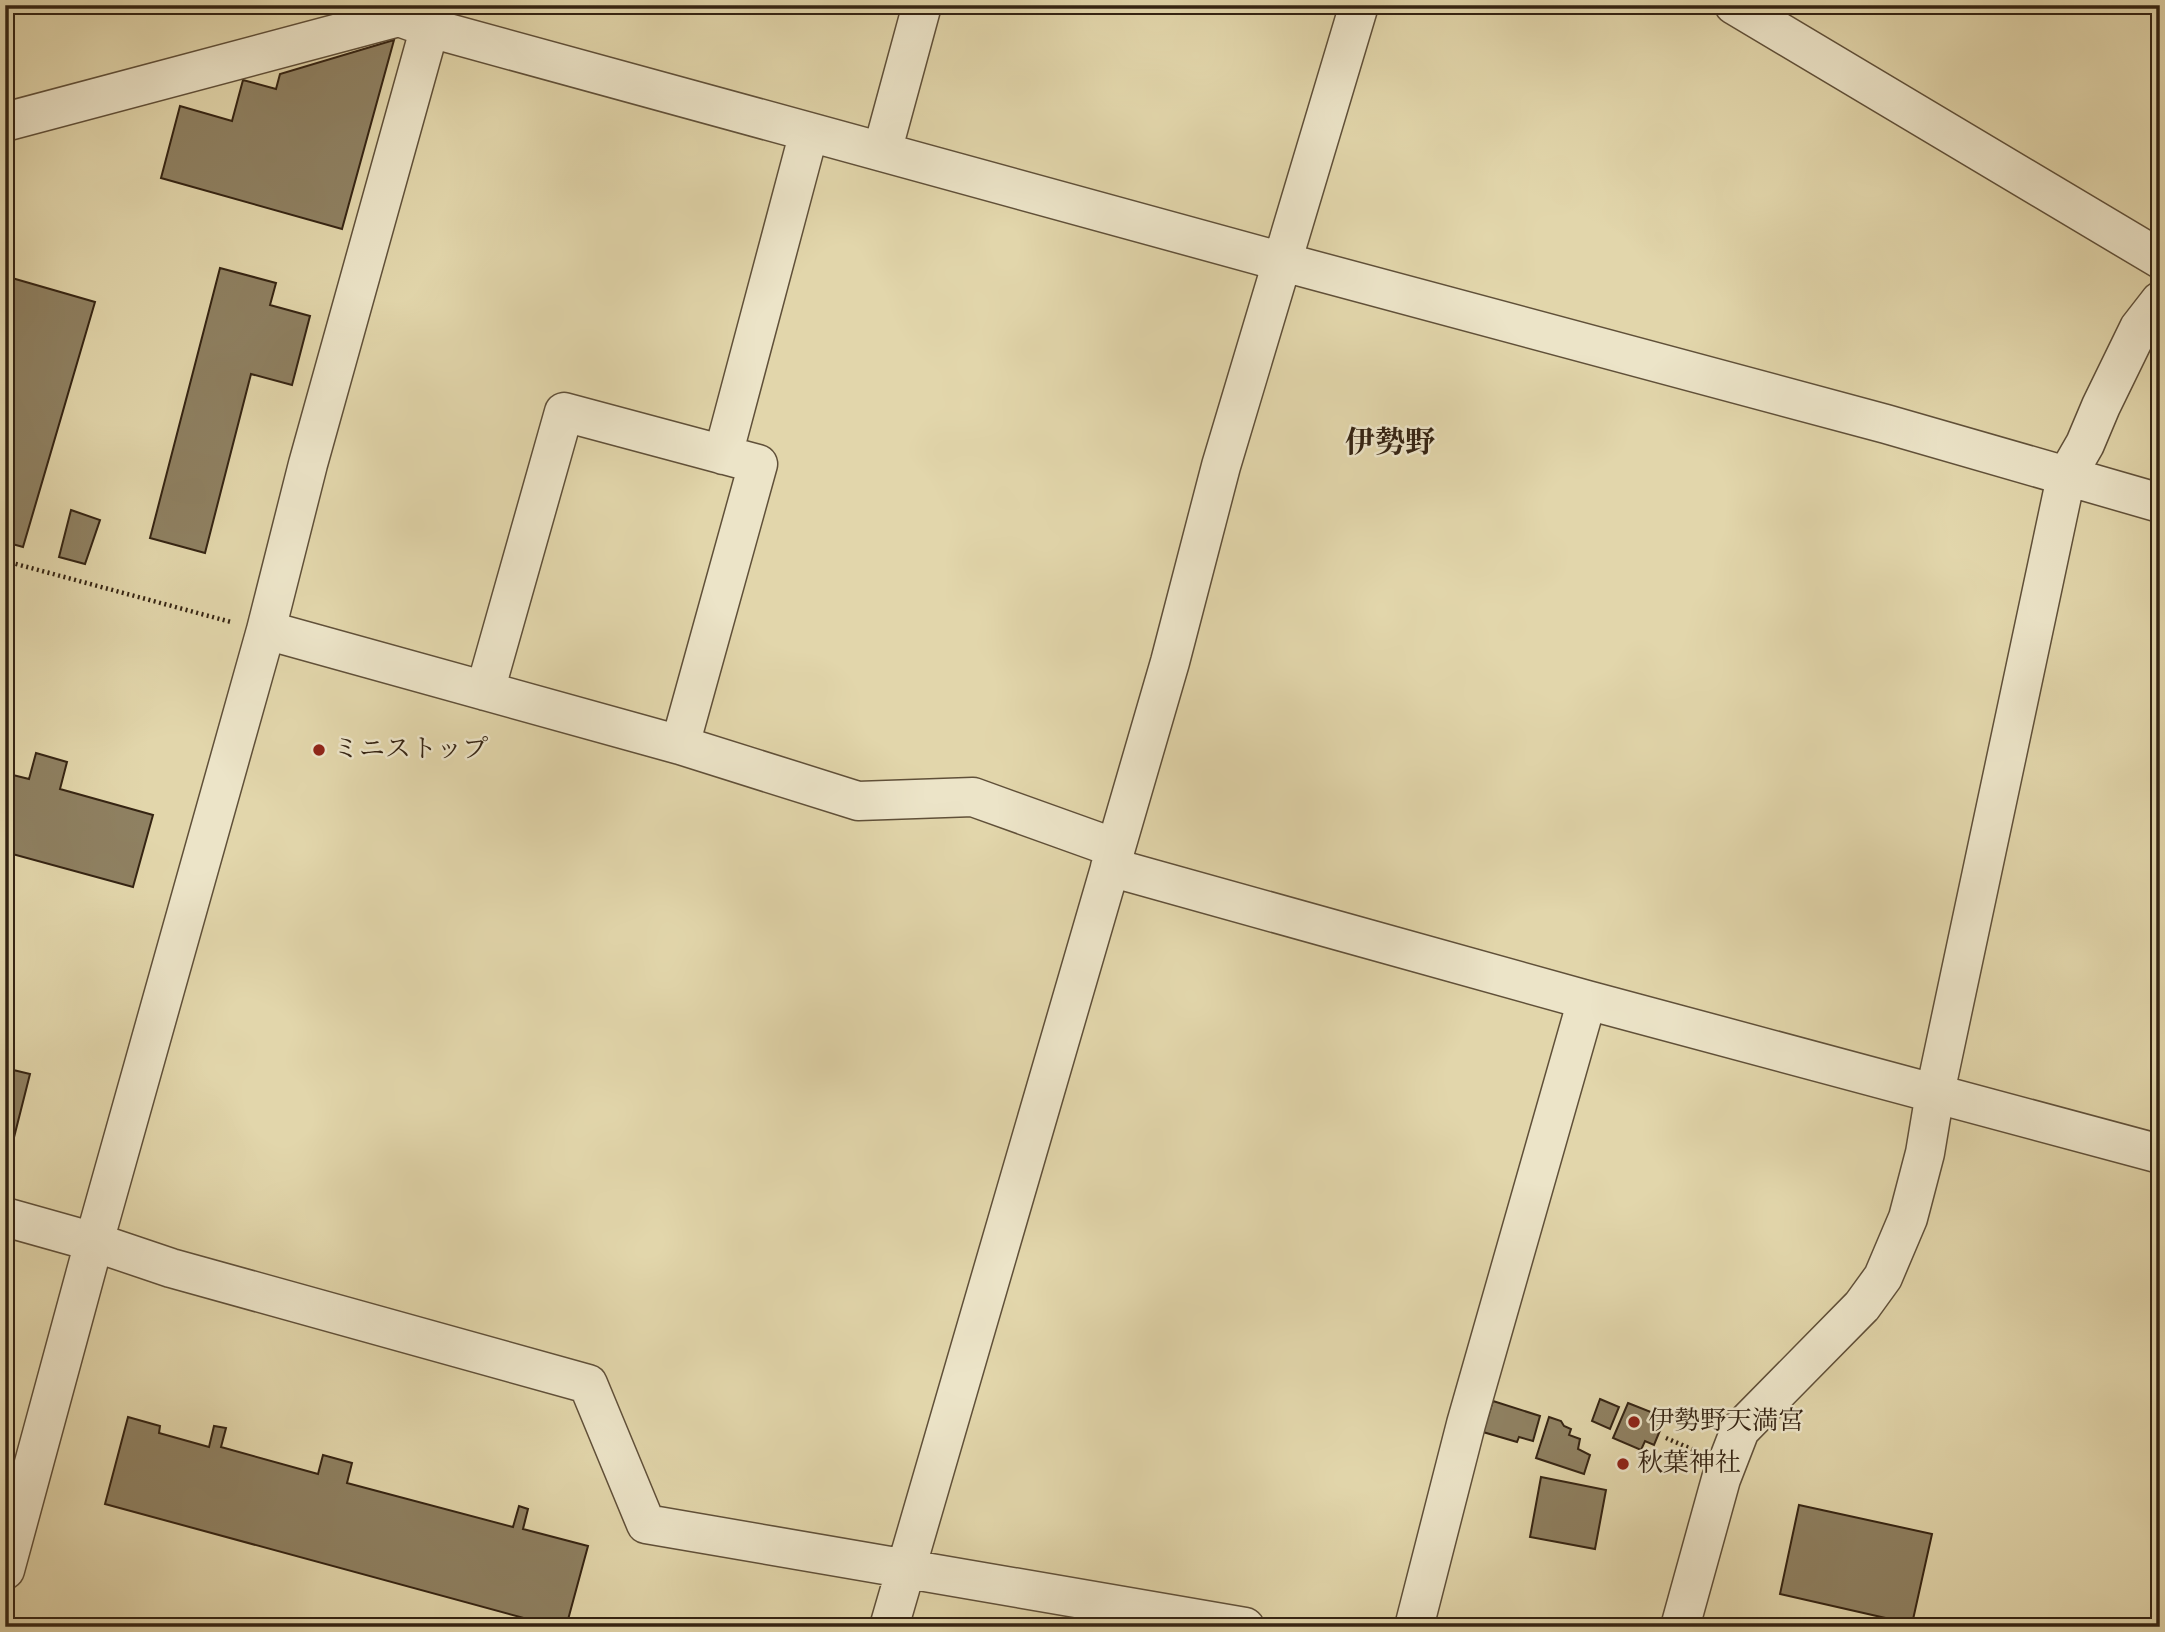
<svg xmlns="http://www.w3.org/2000/svg" width="2165" height="1632" viewBox="0 0 2165 1632" font-family="'Old Standard TT','Noto Serif JP',serif">
<style>
.building{fill:#8f8162;stroke:#352413;stroke-width:2}
.lines{fill:none;stroke-linecap:round;stroke-linejoin:round}
.minor-casing{stroke:#605039;stroke-width:41}
.path{stroke:#352413;stroke-width:4.5;stroke-dasharray:2 3.5;stroke-linecap:butt}
.minor{stroke:#ece4c8;stroke-width:38}
.poi-dot{fill:#8f2418;stroke:#ece4c8;stroke-width:2.5}
.labels{text-anchor:middle;dominant-baseline:central;stroke-width:5;stroke-linejoin:round;paint-order:stroke}
.poi-label{font-size:26px;fill:#352413;stroke:#ece4c8;text-anchor:start}
.quarter-label{font-size:30px;font-weight:bold;fill:#352413;stroke:#ece4c8}
</style>
<rect width="100%" height="100%" fill="#e2d6ab"/>
<filter id="stains"><feTurbulence type="fractalNoise" baseFrequency=".00286" numOctaves="4"/><feColorMatrix values="0 0 0 0 .2 0 0 0 0 .09 0 0 0 0 .02 0 0 0 .5 -.17"/></filter>
<radialGradient id="worn" r=".72"><stop offset=".6" stop-color="#630" stop-opacity="0"/><stop offset="1" stop-color="#630" stop-opacity=".3"/></radialGradient>
<path class="building" d="M394 40 342 229 161 178 180 106 232 121 243 80 276 89 280 74Z
M220 268 276 283 270 305 310 316 292 385 251 374 205 553 150 538Z
M5 276 95 302 23 547 5 542Z
M71 510 100 520 85 564 59 557Z
M36 753 67 762 60 789 153 815 133 887 5 852V773L29 779Z
M5 1068 30 1074 6 1169 5 1168Z
M1600 1399 1619 1407 1610 1429 1592 1421Z
M1493 1401 1540 1416 1533 1441 1519 1437 1517 1442 1483 1432Z
M1628 1403 1656 1414 1652 1425 1661 1428 1654 1445 1645 1441 1641 1450 1613 1438Z
M128 1417 160 1426 159 1433 209 1447 214 1426 226 1428 221 1447 318 1474 323 1455 352 1463 347 1483 513 1527 519 1506 528 1509 523 1529 588 1546 566 1627H557L105 1504Z
M1549 1417 1561 1421 1564 1426 1571 1429 1569 1435 1580 1439 1578 1449 1590 1455 1584 1474 1536 1458Z
M1541 1477 1606 1490 1595 1549 1530 1537Z
M1799 1505 1932 1534 1912 1624 1780 1594Z"/>
<g class="lines">
<defs>
<path id="minor" d="M1734 5 2160 259
M5 122 399 17 430 28 1283 262 1886 424 2160 503
M882 152 922 5
M723 455 809 132
M266 630 680 745 858 801 973 797 1115 848
M485 691 564 412 758 464 680 745
M1110 867 1587 1000 2160 1154
M5 1217 94 1242 171 1268 588 1384 646 1524 1245 1627
M5 1570 94 1242 266 630 308 464 436 5
M889 1627 1170 662 1221 466 1359 5
M1414 1627 1466 1424 1587 1000
M1680 1627 1721 1479 1740 1430 1862 1306 1883 1277 1908 1218 1925 1153 1935 1093 2066 477 2085 444 2101 406 2139 328 2160 301"/>
</defs>
<use href="#minor" class="minor-casing"/>
<path class="path" d="M5 561 231 622
M1666 1438 1694 1450"/>
<use href="#minor" class="minor"/>
</g>
<g class="poi-dot">
<circle cx="319" cy="750" r="7"/>
<circle cx="1634" cy="1422" r="7"/>
<circle cx="1623" cy="1464" r="7"/>
</g>
<g class="labels">
<g class="poi-label">
<text x="333" y="750">ミニストップ</text>
<text x="1648" y="1422">伊勢野天満宮</text>
<text x="1637" y="1464">秋葉神社</text>
</g>
<g class="quarter-label">
<text x="1390" y="444">伊勢野</text>
</g>
</g>
<rect width="2165" height="1632" fill="none" stroke="#e2d6ab" stroke-width="28"/>
<rect x="7" y="7" width="2151" height="1618" fill="none" stroke="#352413" stroke-width="3.5"/>
<rect x="14" y="14" width="2137" height="1604" fill="none" stroke="#352413" stroke-width="2"/>
<rect width="100%" height="100%" filter="url(#stains)"/>
<rect width="100%" height="100%" fill="url(#worn)"/>
</svg>
